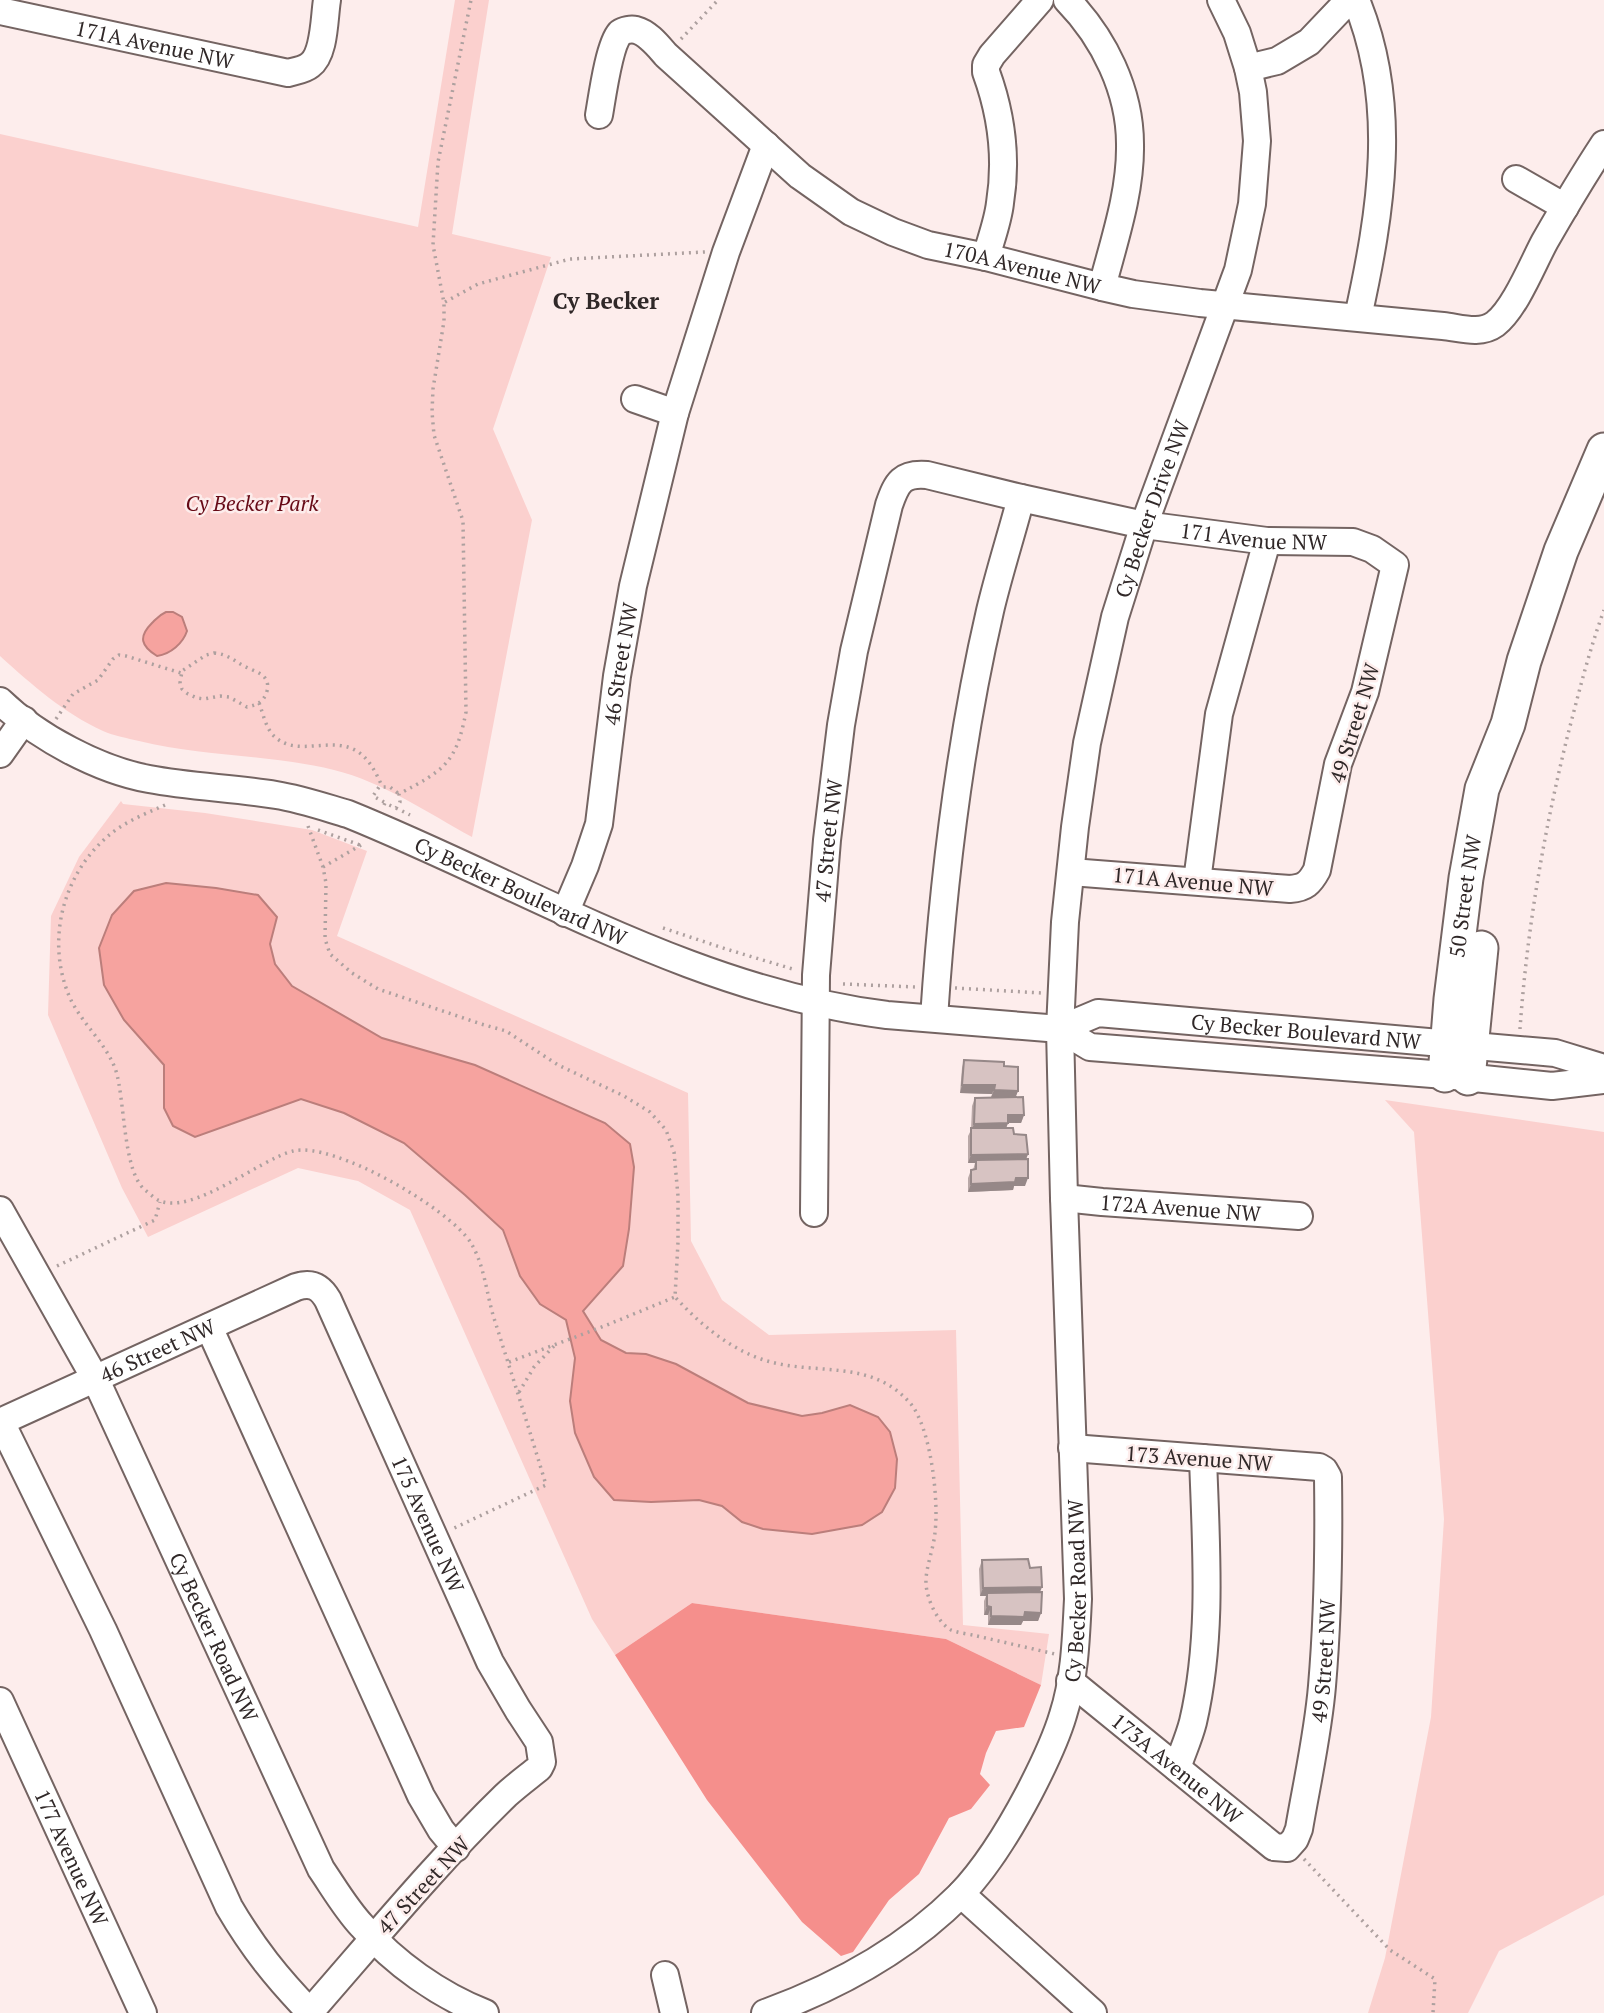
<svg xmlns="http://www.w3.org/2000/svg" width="1604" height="2013" viewBox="0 0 1604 2013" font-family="'PT Serif',serif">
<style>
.green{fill:#fbd0ce}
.forest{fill:#f58f8c}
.water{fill:#f6a39f;stroke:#bb7e7b;stroke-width:2}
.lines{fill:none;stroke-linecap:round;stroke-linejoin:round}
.minor-casing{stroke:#746462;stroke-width:30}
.major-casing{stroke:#746462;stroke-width:37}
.path{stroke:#ada09f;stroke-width:3.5;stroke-dasharray:2 5;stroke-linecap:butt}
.minor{stroke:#fff;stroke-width:26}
.major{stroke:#fff;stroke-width:33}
.wall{fill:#b9a8a7}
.shaded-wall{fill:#968888}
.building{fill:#d7c3c2;stroke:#968888;stroke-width:2}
.labels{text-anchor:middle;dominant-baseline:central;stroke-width:5;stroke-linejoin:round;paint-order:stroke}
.street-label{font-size:21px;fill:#302828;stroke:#fdedec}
.park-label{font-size:21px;font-style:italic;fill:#670a16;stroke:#fdedec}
.neighbourhood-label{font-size:23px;font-weight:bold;fill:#302828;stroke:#fdedec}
</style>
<rect width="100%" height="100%" fill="#fdedec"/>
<path class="green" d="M455 0H489L452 234 551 257 493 429 532 520 472 837C428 813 383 782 334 770 270 754 203 757 139 741 127 738 114 736 103 731 64 713 32 685 0 656V134L418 227Z
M121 801 123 804 205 813 312 830 367 851 337 936 688 1093 691 1241 722 1300 769 1335 956 1330 963 1625 1049 1634 1041 1685 946 1639 692 1603 615 1655 592 1619 410 1210 358 1181 298 1168 148 1237 122 1188 48 1015 51 916 79 857Z
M1385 1100 1604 1132V1895L1499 1951 1468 2013H1368L1385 1958 1431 1717 1444 1519 1414 1132Z"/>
<path class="forest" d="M692 1603 946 1639 1041 1685 1024 1727 996 1731 986 1753 980 1774 990 1785 971 1809 949 1818 919 1874 889 1900 853 1952 841 1956 802 1922 707 1800 615 1655Z"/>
<path class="water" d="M166 612H173L182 617 187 631C183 643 171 654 157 656 141 646 138 637 152 623 157 618 159 615 166 612Z
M166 883 216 888 258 895 277 917 270 944 275 964 292 986 382 1038 475 1065 605 1123 630 1144 634 1167 629 1229 623 1266 583 1311 601 1340 626 1353 646 1354 676 1364 748 1403 802 1416 822 1413 850 1405 878 1417 890 1432 897 1459 895 1488 882 1512 862 1525 812 1534 763 1529 742 1522 722 1506 699 1500 651 1502 614 1500 594 1477 575 1433 570 1401 575 1358 566 1320 540 1304 520 1276 503 1230 465 1195 404 1143 344 1113 301 1099 195 1137 173 1126 164 1108V1065L124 1020 104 985 99 948 112 915 134 891Z"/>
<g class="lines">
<defs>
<g id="minor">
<path d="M1067 0C1104 38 1130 91 1130 144 1131 192 1114 241 1102 287"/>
<path d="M1356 0C1399 104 1381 212 1358 317"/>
<path id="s1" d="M0 11 288 73C295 71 304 70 310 65 325 54 324 18 327 0"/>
<path d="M1248 68 1277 61 1309 42 1349 0"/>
<path id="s2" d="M599 115C602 98 609 45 620 33 624 30 631 29 636 30 648 33 658 46 666 55L800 176 851 212 893 232 928 245 986 257 1102 287 1133 294 1200 303 1443 326C1461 328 1480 335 1495 324 1515 309 1533 263 1545 241 1564 208 1583 176 1604 144"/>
<path d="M1516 179 1565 207"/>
<path d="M986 257C991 239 998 221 1000 203 1007 159 1001 113 986 72V65L992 55 1040 0"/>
<path d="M635 399 675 413"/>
<path id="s3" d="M0 701C37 737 99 770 149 779 191 787 234 788 276 795 301 799 324 807 348 814 526 886 693 991 887 1015L1060 1029 1098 1013 1555 1053 1604 1068"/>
<path d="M0 754 24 720"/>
<path d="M1197 881 1219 714 1267 541"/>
<path id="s4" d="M565 913 585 866 599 824 617 676 633 586 675 413 726 252 766 145"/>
<path d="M934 1018C943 882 959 745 990 611 999 573 1011 536 1021 498"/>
<path d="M1060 1029 1090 1047 1445 1075 1552 1086 1604 1080"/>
<path id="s5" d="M1064 1198 1102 1202 1299 1216"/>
<path id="s6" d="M0 1210 96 1380 321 1869C334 1888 346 1909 362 1926 394 1963 439 1995 485 2013"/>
<path id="s7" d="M814 1213 816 975 827 840 841 725 854 651 889 505C897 482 902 473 927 475L1021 498 1144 525 1267 541 1353 542 1372 549 1395 565 1365 692 1338 764 1317 870C1310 883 1305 888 1290 889L1071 872"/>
<path d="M209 1327 421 1796 441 1830 456 1848"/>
<path id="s8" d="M0 1422 296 1287C311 1282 320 1286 328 1300L490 1662 518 1710 539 1742 542 1762 539 1768C528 1777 517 1785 506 1795 436 1863 373 1940 309 2013"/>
<path d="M1 1422 103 1630 229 1907C253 1948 277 1978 310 2012"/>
<path id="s9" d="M1070 1681 1274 1847 1287 1848 1295 1839 1299 1829C1307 1782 1318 1734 1322 1686 1328 1616 1329 1547 1328 1477L1324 1470 1319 1467 1072 1448"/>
<path id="s10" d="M0 1701 143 2013"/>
<path d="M1177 1768C1182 1753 1189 1738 1193 1722 1213 1636 1206 1547 1203 1458"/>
<path d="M961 1894 1093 2013"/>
<path d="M665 1975 674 2013"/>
<path id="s11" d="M765 2013C837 1987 905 1950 960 1895 988 1866 1010 1829 1029 1793 1042 1768 1055 1742 1063 1715 1075 1678 1076 1637 1078 1599L1064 1198 1060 1029 1065 922 1075 827 1087 743 1115 617 1144 525 1238 270 1252 204 1257 141 1253 92 1248 68 1237 33 1221 0"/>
</g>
<g id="major">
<path id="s12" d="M1445 1075 1451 999 1466 878 1482 789 1508 724 1524 661 1561 551 1604 450"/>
<path d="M1468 1078 1481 948"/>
</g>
</defs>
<use href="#minor" class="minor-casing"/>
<use href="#major" class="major-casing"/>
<path class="path" d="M681 39 718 0
M445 302 478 284 570 259 705 252
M214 653C227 654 233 660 244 666 255 672 271 674 267 691 264 702 257 705 247 707L229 697 220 696 204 699 197 698 188 694 182 689 180 683 182 671 206 655Z
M259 703C263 713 265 725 272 734 296 761 334 732 361 754 371 762 377 775 382 786
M56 719 73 694 98 680 113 659 119 655 126 656 181 673
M384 802 373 796 379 787H390L399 794
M165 805C149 812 132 819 117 829 64 867 44 939 70 998 82 1024 107 1044 116 1071 125 1101 123 1172 145 1190 149 1193 154 1198 158 1200 191 1217 260 1159 293 1151 333 1141 449 1208 471 1243 484 1265 486 1290 493 1315 511 1372 529 1428 546 1485L452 1529
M384 805 385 803 396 808 400 802 399 794C444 770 456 764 466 712L463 521 434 435 432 412 433 389 444 321V303L433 245 438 162 471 0
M396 808 410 815
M308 826 323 867 326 883 325 939 330 954 352 973 378 989 481 1024 506 1031 558 1065 624 1096 650 1112 666 1130 674 1152 678 1196V1242L675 1297C699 1323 727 1347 761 1359 812 1377 870 1357 910 1403 931 1427 939 1501 935 1532 934 1548 925 1569 926 1584 927 1599 937 1622 951 1630 958 1633 969 1634 977 1636 1003 1642 1029 1648 1055 1654
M318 830 360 845
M323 867 361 845
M663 928 726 949 796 970
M843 984 916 987
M955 988 1042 993
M1520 1029C1527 929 1544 831 1568 734 1579 692 1589 651 1604 610
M57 1266 155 1220 160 1202
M509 1362 607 1325 675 1297
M519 1392 534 1367 554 1346
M1304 1859 1390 1950 1435 1979 1433 2013"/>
<use href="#minor" class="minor"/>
<use href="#major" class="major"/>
</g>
<path class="wall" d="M964 1060 1004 1066 1018 1091 1015 1097 1024 1115 1021 1123H1008L1006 1128 1014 1134 1028 1154 1026 1159 1025 1186H1014L1013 1190 968 1192V1178L971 1170H973L975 1163H968V1136L971 1130 972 1106 975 1098 991 1097 992 1094 960 1093 962 1068Z
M982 1560 1030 1568 1040 1592 1041 1613 1038 1621H1023L1021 1625H988V1615H984V1601L986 1596H980L979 1569Z"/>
<path class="shaded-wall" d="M962 1085H995L992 1094 960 1093Z
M994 1090 1018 1091 1015 1099 991 1098Z
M1008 1115H1024L1021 1123H1008L1005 1131 971 1132 974 1124Z
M1028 1154 1025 1162 976 1160 975 1163H968L971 1155Z
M1016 1178H1028L1025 1186H1014L1013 1190 968 1192 971 1184Z
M1042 1587 1039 1595 987 1593 986 1596H980L983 1588Z
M987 1606 991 1607 988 1615H984Z
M1025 1612 1041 1613 1038 1621H1023L1021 1625H988L991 1616Z"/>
<path class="building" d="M964 1060 1004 1062V1066L1018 1067V1091L994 1090 995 1085H962Z
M1023 1097 1024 1115H1008V1123L974 1124 975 1098Z
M971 1128H1013L1014 1134 1026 1135 1028 1154 971 1155Z
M1028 1159V1178H1016L1015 1182 971 1184V1170L976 1169V1160Z
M1028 1559 1030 1568 1041 1567 1042 1587 983 1588 982 1560Z
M1042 1592 1041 1613 1025 1612 1024 1617 991 1616V1607L987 1606V1593Z"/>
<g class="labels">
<g class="street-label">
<text stroke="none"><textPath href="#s1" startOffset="158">171A Avenue NW</textPath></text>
<text stroke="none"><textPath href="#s2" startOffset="565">170A Avenue NW</textPath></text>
<text stroke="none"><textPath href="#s11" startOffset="1657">Cy Becker Drive NW</textPath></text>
<text stroke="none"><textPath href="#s7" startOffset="1102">171 Avenue NW</textPath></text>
<text stroke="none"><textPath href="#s4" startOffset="257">46 Street NW</textPath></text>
<text transform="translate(1354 723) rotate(-73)">49 Street NW</text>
<text stroke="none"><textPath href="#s7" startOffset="373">47 Street NW</textPath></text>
<text transform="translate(1193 881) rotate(5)">171A Avenue NW</text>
<text stroke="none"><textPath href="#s3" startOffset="562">Cy Becker Boulevard NW</textPath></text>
<text stroke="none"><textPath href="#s12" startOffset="180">50 Street NW</textPath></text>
<text stroke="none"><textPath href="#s3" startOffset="1374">Cy Becker Boulevard NW</textPath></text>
<text stroke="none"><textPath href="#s5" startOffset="117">172A Avenue NW</textPath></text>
<text stroke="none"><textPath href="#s8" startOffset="173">46 Street NW</textPath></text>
<text transform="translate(1199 1458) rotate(4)">173 Avenue NW</text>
<text stroke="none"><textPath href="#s8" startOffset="609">175 Avenue NW</textPath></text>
<text stroke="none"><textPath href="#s11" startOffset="564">Cy Becker Road NW</textPath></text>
<text stroke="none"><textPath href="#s6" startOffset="478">Cy Becker Road NW</textPath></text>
<text stroke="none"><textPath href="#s9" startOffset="469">49 Street NW</textPath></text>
<text stroke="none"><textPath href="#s9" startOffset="138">173A Avenue NW</textPath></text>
<text stroke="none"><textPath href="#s10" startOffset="172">177 Avenue NW</textPath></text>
<text transform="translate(423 1885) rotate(-47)">47 Street NW</text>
</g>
<g class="park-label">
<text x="252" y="503">Cy Becker Park</text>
</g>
<g class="neighbourhood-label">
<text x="606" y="300">Cy Becker</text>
</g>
</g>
</svg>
